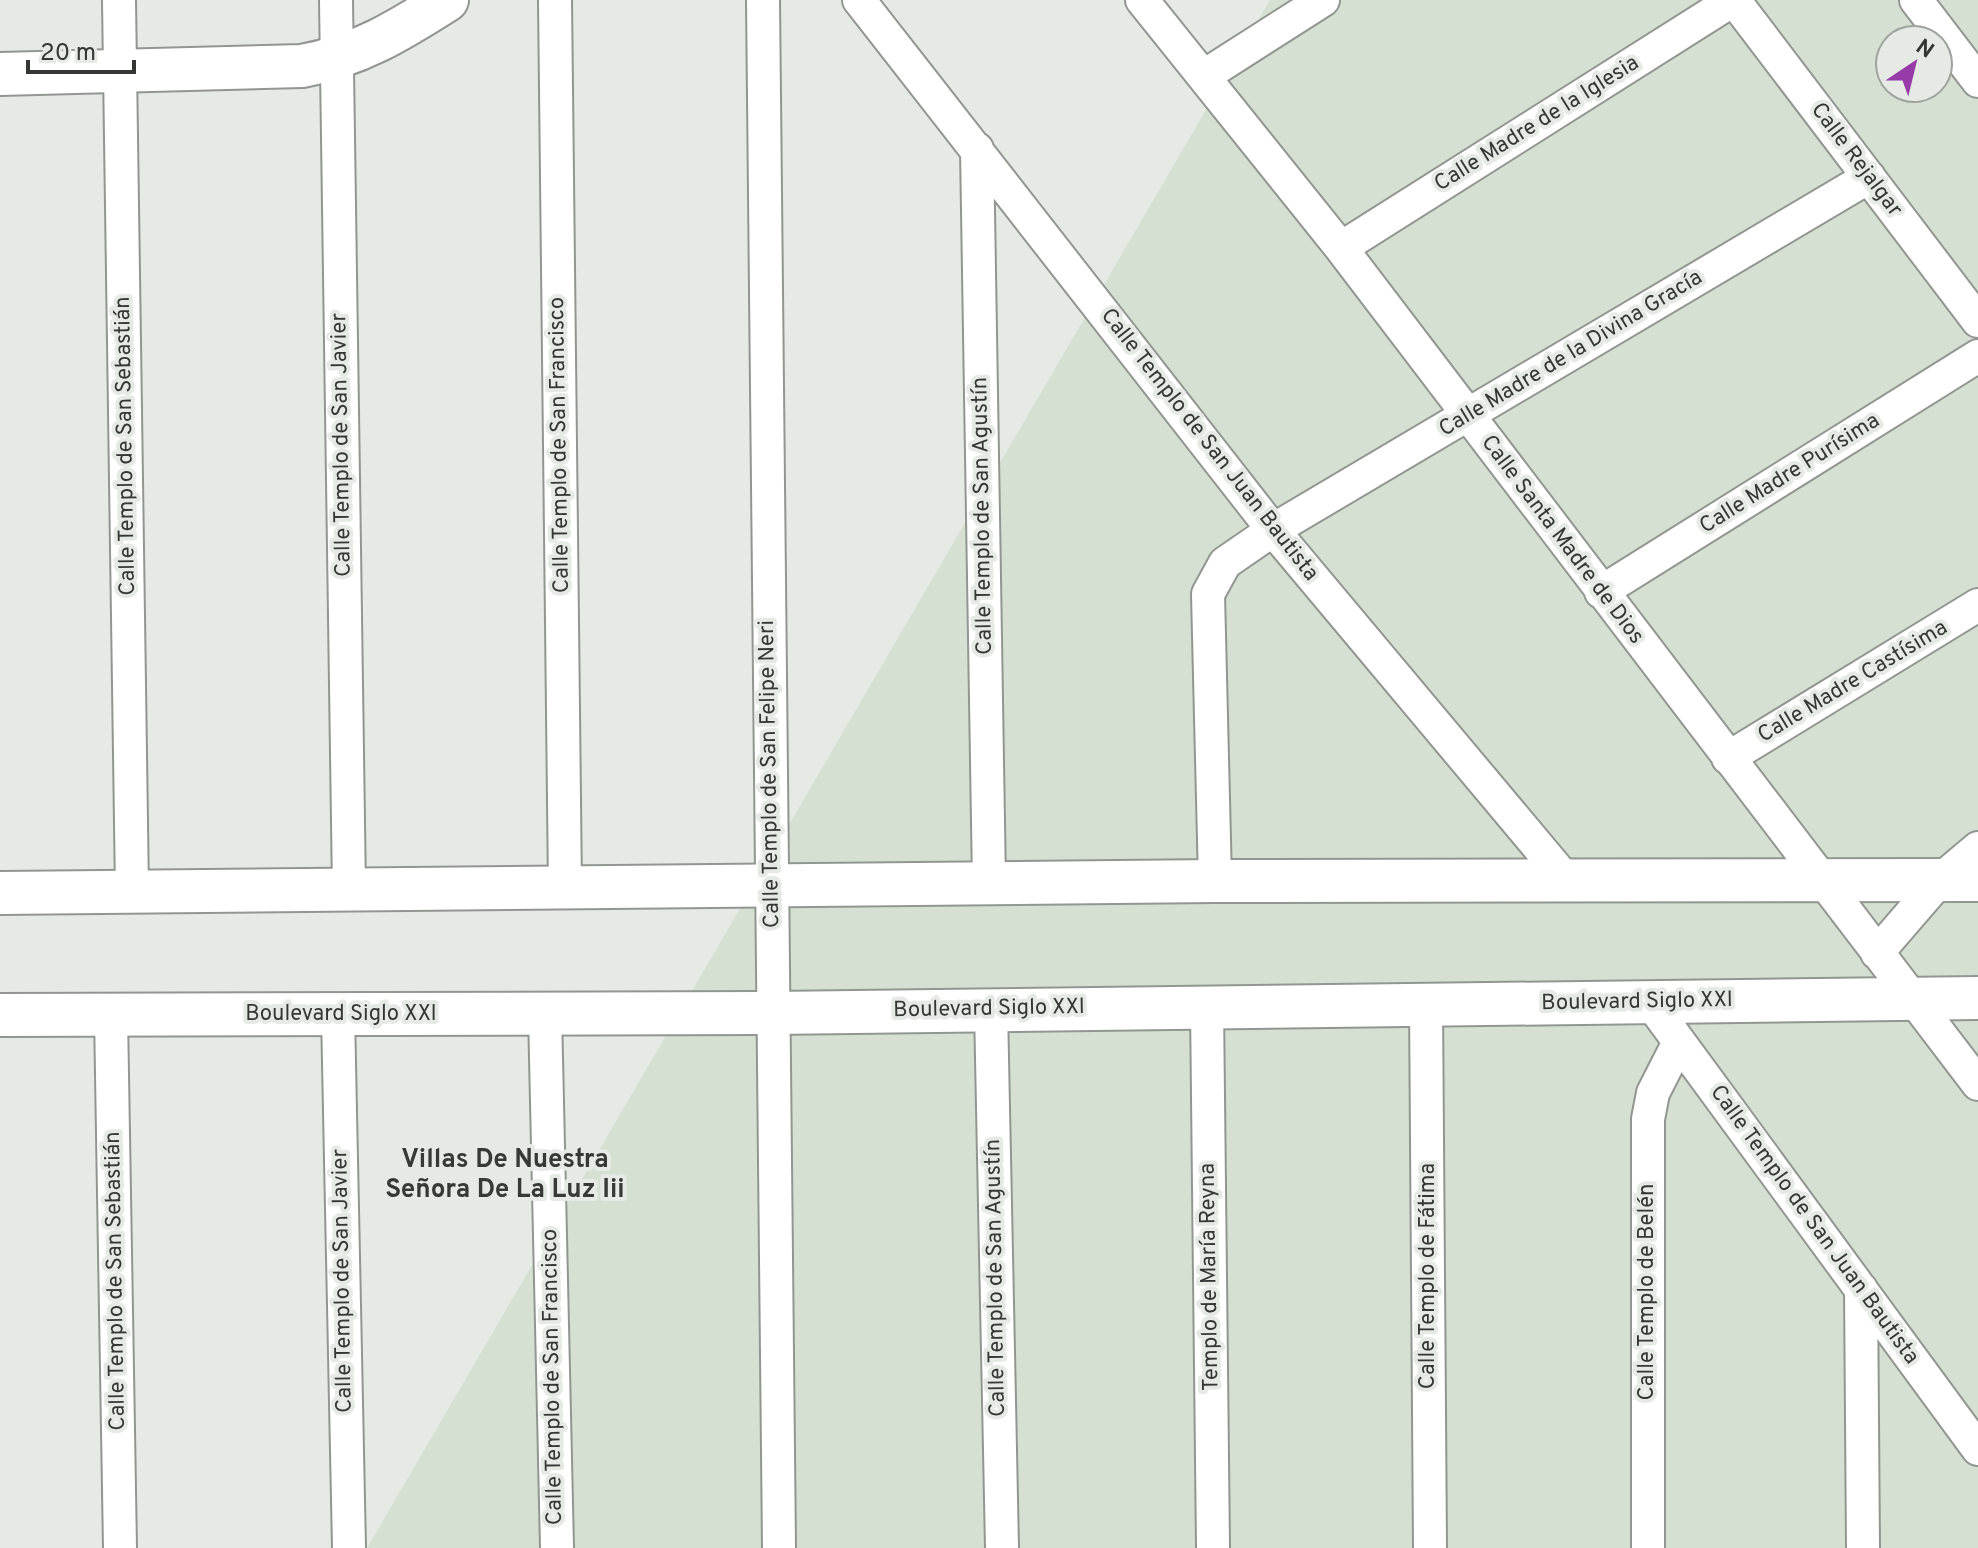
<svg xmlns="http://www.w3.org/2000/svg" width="1978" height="1548" viewBox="0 0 1978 1548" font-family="Overpass,sans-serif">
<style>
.built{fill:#d5e0d3;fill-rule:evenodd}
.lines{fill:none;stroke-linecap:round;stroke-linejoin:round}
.minor-casing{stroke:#919790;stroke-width:36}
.tertiary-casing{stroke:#919790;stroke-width:46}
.minor{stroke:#fff;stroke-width:32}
.tertiary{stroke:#fff;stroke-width:42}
.labels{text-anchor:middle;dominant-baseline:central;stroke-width:8;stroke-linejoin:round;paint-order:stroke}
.street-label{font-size:22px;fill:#343734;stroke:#e5ebe4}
.quarter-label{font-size:26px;font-weight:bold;fill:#353a34;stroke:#e5ebe4}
</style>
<rect width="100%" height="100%" fill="#e5ebe4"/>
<path class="built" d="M1270 0H1978V1548H367ZM1890 40H1938V88H1890Z"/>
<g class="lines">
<defs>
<path id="minor" d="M119 0 132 891
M336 0 349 890
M555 0 565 889
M763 0 779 1548
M859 0 1273 530 1568 882
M1142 0 1341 248 1978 1084
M1734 0 1978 321
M1916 0 1978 81
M1204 76 1323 0
M977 149 989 883
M1341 248 1733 0
M1601 592 1978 356
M1728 758 1978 605
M1215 881 1208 594 1225 563 1273 530 1869 177
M1877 953 1940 880 1978 848
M1650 1002 1978 1449
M1426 1003 1430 1548
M1207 1006 1213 1548
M991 1009 1002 1548
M545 1013 557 1548
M338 1014 349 1548
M111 1015 120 1548
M1861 1289 1863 1548
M1648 1548V1119L1653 1093 1679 1042"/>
<path id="tertiary" d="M0 74 302 66C358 56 400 30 447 0
M0 893 1215 881 1978 880
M0 1015 772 1013 1978 998"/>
</defs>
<use href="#minor" class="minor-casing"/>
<use href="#tertiary" class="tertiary-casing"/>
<use href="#minor" class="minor"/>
<use href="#tertiary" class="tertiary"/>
</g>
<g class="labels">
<g class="street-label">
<text transform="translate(1537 124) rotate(-32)">Calle Madre de la Iglesia</text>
<text transform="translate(1856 160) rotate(53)">Calle Rejalgar</text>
<text transform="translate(1571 354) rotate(-31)">Calle Madre de la Divina Gracía</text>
<text transform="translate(342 445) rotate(-91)">Calle Templo de San Javier</text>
<text transform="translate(560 445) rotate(-91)">Calle Templo de San Francisco</text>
<text transform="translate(1209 445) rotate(52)">Calle Templo de San Juan Bautista</text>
<text transform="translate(126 446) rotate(-91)">Calle Templo de San Sebastián</text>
<text transform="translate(1790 474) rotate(-32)">Calle Madre Purísima</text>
<text transform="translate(983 516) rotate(-91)">Calle Templo de San Agustín</text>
<text transform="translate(1562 540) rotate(53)">Calle Santa Madre de Dios</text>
<text transform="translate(1853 682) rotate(-31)">Calle Madre Castísima</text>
<text transform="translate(770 774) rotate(-91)">Calle Templo de San Felipe Neri</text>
<text transform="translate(1637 1002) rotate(-1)">Boulevard Siglo XXI</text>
<text transform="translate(989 1009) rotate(-1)">Boulevard Siglo XXI</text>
<text x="341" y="1014">Boulevard Siglo XXI</text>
<text transform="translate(1814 1225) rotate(54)">Calle Templo de San Juan Bautista</text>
<text transform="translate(1428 1276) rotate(-90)">Calle Templo de Fátima</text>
<text transform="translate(1210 1277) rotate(-91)">Templo de María Reyna</text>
<text transform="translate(996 1278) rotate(-91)">Calle Templo de San Agustín</text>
<text transform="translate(116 1281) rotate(-91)">Calle Templo de San Sebastián</text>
<text transform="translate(343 1281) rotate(-91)">Calle Templo de San Javier</text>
<text transform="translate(1647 1292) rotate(-90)">Calle Templo de Belén</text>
<text transform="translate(553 1377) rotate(-91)">Calle Templo de San Francisco</text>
</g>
<g class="quarter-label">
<text x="505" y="1160">Villas De Nuestra<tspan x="505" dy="30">Señora De La Luz Iii</tspan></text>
</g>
</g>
<g transform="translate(1914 64) rotate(35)"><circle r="38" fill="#e5ebe4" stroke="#9ea39e" stroke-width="2"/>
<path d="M0-6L14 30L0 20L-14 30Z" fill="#963ba7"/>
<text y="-12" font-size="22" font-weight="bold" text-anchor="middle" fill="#343734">N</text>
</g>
<path d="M28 60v12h106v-12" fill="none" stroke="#343734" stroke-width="4"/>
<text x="40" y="60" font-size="24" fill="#343734" stroke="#e5ebe4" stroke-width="6" paint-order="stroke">20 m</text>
</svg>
